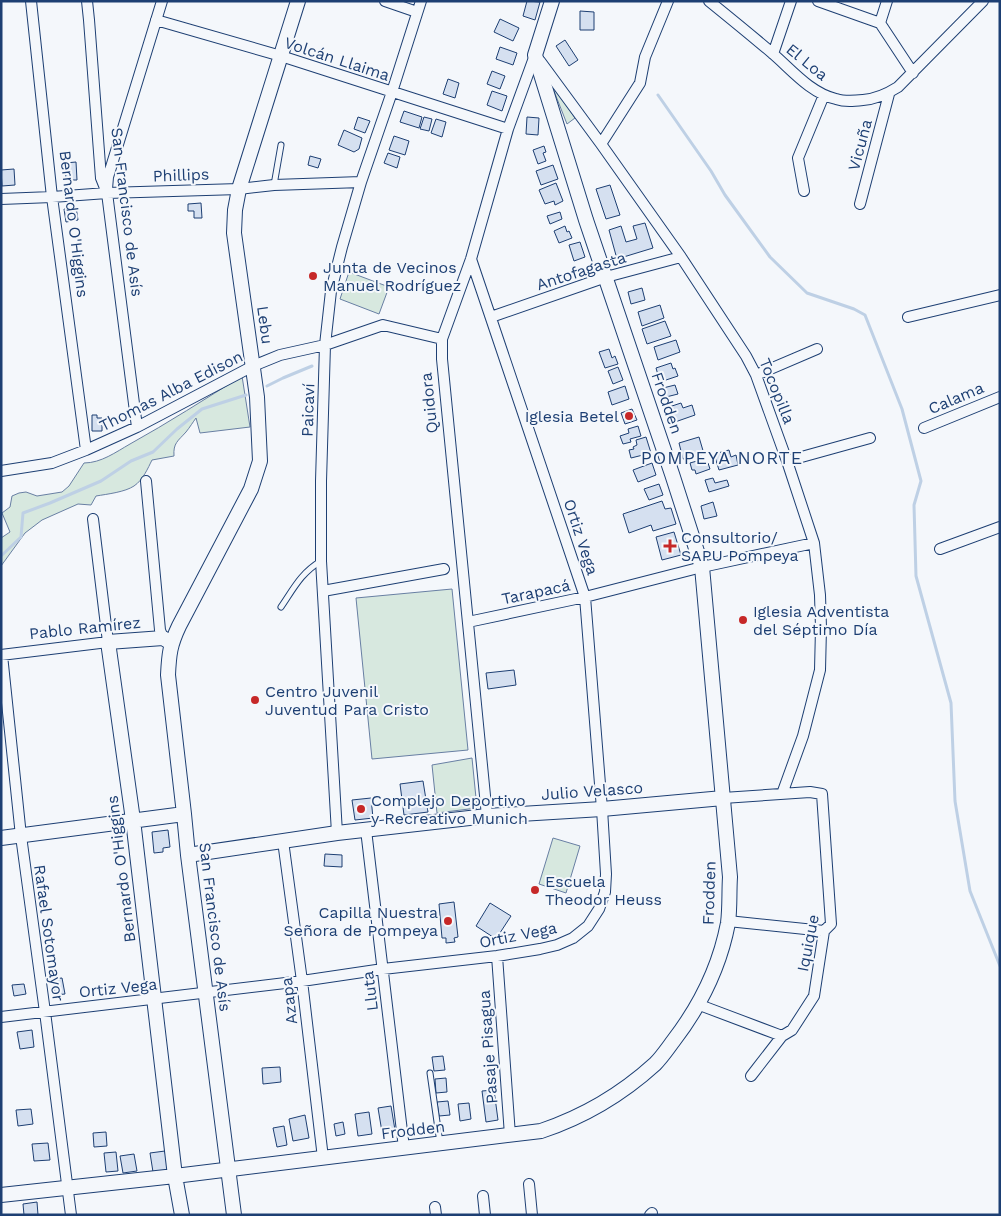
<svg xmlns="http://www.w3.org/2000/svg" width="1001" height="1216" viewBox="0 0 1001 1216" font-family="'Work Sans',sans-serif">
<style>
.green{fill:#d7e8df;stroke:#687fa3}
.lines{fill:none;stroke-linecap:round;stroke-linejoin:round}
.stream{stroke:#bed0e5;stroke-width:3}
.building{fill:#d5e0f0;stroke:#1d3f73}
.lane-casing{stroke:#1d3f73;stroke-width:7}
.street-casing{stroke:#1d3f73;stroke-width:12}
.secondary-casing{stroke:#1d3f73;stroke-width:16}
.lane{stroke:#f4f7fb;stroke-width:5}
.street{stroke:#f4f7fb;stroke-width:10}
.secondary{stroke:#f4f7fb;stroke-width:14}
.poi-dot{fill:#c62828;stroke:#f4f7fb;stroke-width:2}
.labels{text-anchor:middle;dominant-baseline:central;stroke-width:4;stroke-linejoin:round;paint-order:stroke}
.street-label{font-size:16px;fill:#1d3f73;stroke:#f4f7fb}
.poi-label{font-size:16px;fill:#1d3f73;stroke:#f4f7fb;text-anchor:start}
.neighbourhood-label{font-size:18px;letter-spacing:1px;fill:#1d3f73;stroke:#f4f7fb}
</style>
<rect width="100%" height="100%" fill="#f4f7fb"/>
<path class="green" d="M550 81 575 118 567 124Z
M349 272 389 287 379 314 340 299Z
M242 376 250 427 200 433 196 418C193 422 190 427 186 432 178 441 173 443 174 456L152 460C148 468 143 480 134 486 125 492 108 494 96 496L91 505 78 504 42 520 25 533 1 566V538L10 532 2 513 10 507 12 496 19 493 26 492 37 496 62 492 69 486 84 463C101 463 116 452 130 444 168 423 205 399 242 376Z
M452 589 468 750 372 759 356 598Z
M472 758 477 808 437 813 432 765Z
M553 838 580 846 566 893 539 884Z"/>
<g class="lines">
<path class="stream" d="M658 95 711 171 725 195 770 257 807 293 854 309 865 315 902 409 921 481 914 505 916 576 951 703 955 801 970 891 1000 966
M267 386 283 378 312 366
M1 556 21 537 23 513 50 503 101 481 131 461 153 452 177 429 202 409 246 395"/>
</g>
<path class="building" d="M527 1 540 2 535 20 523 16Z
M580 11 594 12V30H580Z
M500 19 519 28 513 41 494 32Z
M565 40 578 60 569 66 556 46Z
M500 47 517 53 513 65 496 59Z
M492 71 505 76 500 89 487 84Z
M448 79 459 83 455 98 443 94Z
M492 91 507 96 502 111 487 105Z
M404 111 422 117 419 128 400 122Z
M358 117 370 121 365 133 354 129Z
M424 117 432 119 429 131 420 129Z
M527 117 539 118 538 135 526 134Z
M436 119 446 122 442 137 431 133Z
M344 130 362 138 359 149 354 152 338 145Z
M394 136 409 141 405 155 389 150Z
M544 146 546 152 543 153 546 161 538 164 533 150Z
M388 153 400 157 397 168 384 163Z
M310 156 321 159 318 168 308 165Z
M76 162 77 180H66L65 163Z
M553 165 558 179 541 185 536 171Z
M14 169 15 185 2 186 1 170Z
M556 183 563 201 555 205 554 201 545 204 539 190Z
M610 185 620 215 606 219 596 189Z
M201 203 202 218H194V211H188V204Z
M76 207 78 220 66 222 64 209Z
M560 212 562 219 550 224 547 216Z
M645 223 653 248 617 259 609 230 621 226 626 242 637 239 633 226Z
M565 226 567 232 569 231 572 238 559 243 554 231Z
M580 242 585 257 574 261 569 245Z
M642 288 645 300 631 304 628 292Z
M660 305 664 318 642 326 638 312Z
M665 321 671 336 647 344 642 329Z
M676 340 680 352 658 360 654 347Z
M609 349 612 358 615 356 618 364 605 368 599 352Z
M671 363 673 369 675 368 678 376 660 382 656 368Z
M618 367 623 380 613 384 608 371Z
M675 385 678 394 666 397 663 388Z
M625 386 629 399 612 405 608 392Z
M681 403 683 408 692 405 695 415 675 422 669 407Z
M632 409 637 420 625 424 621 413Z
M92 415H97V418H102V431H92Z
M638 426 641 436 630 439 631 442 623 444 620 436 629 433 628 429Z
M646 437 651 453 631 458 629 450 634 449 633 447 637 445 636 440Z
M699 437 704 454 683 459 679 443Z
M729 450 731 457 736 455 738 465 719 470 714 454Z
M704 459 705 463H708L710 469 696 474 695 470H692L690 463Z
M652 463 656 475 638 482 633 470Z
M713 478 715 483 727 480 729 486 709 492 705 480Z
M659 484 663 495 649 500 644 489Z
M662 501 665 509 671 508 676 524 653 531 651 525 629 533 623 514Z
M713 502 717 516 704 519 701 506Z
M674 532 681 555 662 560 656 537Z
M514 670 516 685 488 689 486 673Z
M423 781 428 812 404 815 400 784Z
M371 798 373 818 355 820 352 800Z
M168 830 170 847 163 848V852L154 853 152 832Z
M325 854 342 855V867L324 866Z
M454 902 458 937 454 938 455 942 446 943V938H442L439 904Z
M490 903 511 916 496 939 476 926Z
M62 978 65 994 55 995 53 979Z
M24 984 26 994 14 996 12 985Z
M32 1030 34 1047 20 1049 17 1032Z
M443 1056 445 1070 434 1071 432 1057Z
M280 1067 281 1082 263 1084 262 1068Z
M446 1078 447 1092 436 1093 435 1079Z
M494 1090 498 1120 486 1122 482 1091Z
M448 1101 450 1115 439 1116 437 1102Z
M469 1103 471 1119 460 1121 458 1104Z
M391 1106 395 1130 382 1132 378 1108Z
M31 1109 33 1124 18 1126 16 1110Z
M369 1112 372 1134 358 1136 355 1114Z
M305 1115 309 1138 293 1141 289 1119Z
M343 1122 345 1134 336 1136 334 1124Z
M284 1126 287 1145 277 1147 273 1128Z
M106 1132 107 1146 94 1147 93 1133Z
M48 1143 50 1160 34 1161 32 1144Z
M165 1151 168 1170 153 1172 150 1153Z
M116 1152 118 1171 106 1172 104 1153Z
M134 1154 137 1171 123 1173 120 1156Z
M37 1202 38 1215H24L23 1204Z"/>
<g class="lines">
<defs>
<path id="lane" d="M274 185 281 145
M281 607C294 588 301 573 321 561
M430 1073 440 1143"/>
<path id="street" d="M31 1 52 197 86 450
M87 1 89 20 101 178 107 193 137 427
M385 1 417 12
M709 1C730 18 751 35 772 53 791 69 810 93 836 99 845 102 854 101 863 100 876 99 887 94 898 87L983 1
M818 1 880 23 913 73
M156 20 281 56 508 129
M880 23 887 1
M773 54 791 1
M540 61 601 144 681 257 746 356 756 375 787 461 814 543 820 595 821 628 820 670 803 736 782 794
M601 144 640 83 645 57 668 1
M107 189 108 177 162 1
M804 191 798 158 824 95
M1 199 52 197 107 193 239 189 274 185 361 182
M860 204 889 94
M491 317 606 277 681 257
M908 317 1000 295
M756 375 817 349
M924 428 1000 397
M787 461 870 438
M1 471 52 463 86 450 137 427 253 366 280 355 325 345 383 325 442 339
M146 481 160 630 163 638
M940 549 1000 527
M323 591 444 569
M468 622 585 597 702 567 814 543
M1 655 108 642 93 519
M2 655 21 836 45 1012 71 1215
M723 798 810 792 822 794 831 924 824 931 814 996 792 1030 782 1036 751 1076
M487 816 442 359V339L471 259 508 129 535 55
M366 830 404 1148
M337 833 321 561V481L325 345 331 291 342 247 361 182 392 92 421 1
M283 841 302 981 323 1158
M728 921 824 931
M497 956 510 1135
M697 1004 782 1036
M1 1017 302 981 383 969 497 956 540 949 557 945 573 938 588 926 599 909 605 892 606 874 602 809 585 597 471 259
M529 1184 532 1215
M483 1196 485 1215
M435 1207 436 1215
M650 1215 652 1213"/>
<path id="secondary" d="M171 643 163 638 108 642 133 820 175 1176 182 1215
M1 838 184 814
M188 855 337 833 487 816 602 809 723 798
M1 1195 175 1176 541 1131C583 1117 622 1094 655 1064 662 1057 668 1048 674 1040 700 1006 720 965 728 923 730 908 729 892 730 877L702 567 672 474 586 220 535 55 552 1
M234 1215 188 855 184 814 168 675C169 654 170 645 179 626L251 489 260 461 257 397 234 233 235 210 239 189 298 1"/>
</defs>
<use href="#lane" class="lane-casing"/>
<use href="#street" class="street-casing"/>
<use href="#secondary" class="secondary-casing"/>
<use href="#lane" class="lane"/>
<use href="#street" class="street"/>
<use href="#secondary" class="secondary"/>
</g>
<g class="poi-dot">
<circle cx="313" cy="276" r="5"/>
<circle cx="629" cy="416" r="5"/>
<path d="M667.5 538.5h5v5h5v5h-5v5h-5v-5h-5v-5h5z"/>
<circle cx="743" cy="620" r="5"/>
<circle cx="255" cy="700" r="5"/>
<circle cx="361" cy="809" r="5"/>
<circle cx="535" cy="890" r="5"/>
<circle cx="448" cy="921" r="5"/>
</g>
<g class="labels">
<g class="street-label">
<text transform="translate(337 59) rotate(18)">Volcán Llaima</text>
<text transform="translate(807 62) rotate(39)">El Loa</text>
<text transform="translate(860 145) rotate(-75)">Vicuña</text>
<text transform="translate(181 175) rotate(-2)">Phillips</text>
<text transform="translate(127 212) rotate(83)">San Francisco de Asís</text>
<text transform="translate(74 224) rotate(83)">Bernardo O'Higgins</text>
<text transform="translate(581 271) rotate(-18)">Antofagasta</text>
<text transform="translate(265 325) rotate(82)">Lebu</text>
<text transform="translate(171 391) rotate(-27)">Thomas Alba Edison</text>
<text transform="translate(777 391) rotate(68)">Tocopilla</text>
<text transform="translate(956 398) rotate(-23)">Calama</text>
<text transform="translate(429 403) rotate(-96)">Quidora</text>
<text transform="translate(667 403) rotate(71)">Frodden</text>
<text transform="translate(308 410) rotate(-88)">Paicaví</text>
<text transform="translate(581 537) rotate(72)">Ortiz Vega</text>
<text transform="translate(536 592) rotate(-12)">Tarapacá</text>
<text transform="translate(85 628) rotate(-6)">Pablo Ramírez</text>
<text transform="translate(592 791) rotate(-4)">Julio Velasco</text>
<text transform="translate(121 869) rotate(-97)">Bernardo O'Higgins</text>
<text transform="translate(709 893) rotate(-88)">Frodden</text>
<text transform="translate(215 927) rotate(83)">San Francisco de Asís</text>
<text transform="translate(49 933) rotate(82)">Rafael Sotomayor</text>
<text transform="translate(518 935) rotate(-11)">Ortiz Vega</text>
<text transform="translate(808 943) rotate(-79)">Iquique</text>
<text transform="translate(118 988) rotate(-6)">Ortiz Vega</text>
<text transform="translate(370 991) rotate(-97)">Lluta</text>
<text transform="translate(289 1001) rotate(-97)">Azapa</text>
<text transform="translate(488 1047) rotate(-94)">Pasaje Pisagua</text>
<text transform="translate(413 1130) rotate(-7)">Frodden</text>
</g>
<g class="poi-label">
<text x="323" y="267">Junta de Vecinos<tspan x="323" dy="18">Manuel Rodríguez</tspan></text>
<text x="619" y="416" text-anchor="end">Iglesia Betel</text>
<text x="681" y="537">Consultorio/<tspan x="681" dy="18">SAPU Pompeya</tspan></text>
<text x="753" y="611">Iglesia Adventista<tspan x="753" dy="18">del Séptimo Día</tspan></text>
<text x="265" y="691">Centro Juvenil<tspan x="265" dy="18">Juventud Para Cristo</tspan></text>
<text x="371" y="800">Complejo Deportivo<tspan x="371" dy="18">y Recreativo Munich</tspan></text>
<text x="545" y="881">Escuela<tspan x="545" dy="18">Theodor Heuss</tspan></text>
<text x="438" y="912" text-anchor="end">Capilla Nuestra<tspan x="438" dy="18">Señora de Pompeya</tspan></text>
</g>
<g class="neighbourhood-label">
<text x="722" y="457">POMPEYA NORTE</text>
</g>
</g>
<rect width="1001" height="1216" fill="none" stroke="#1d3f73" stroke-width="5"/>
</svg>
